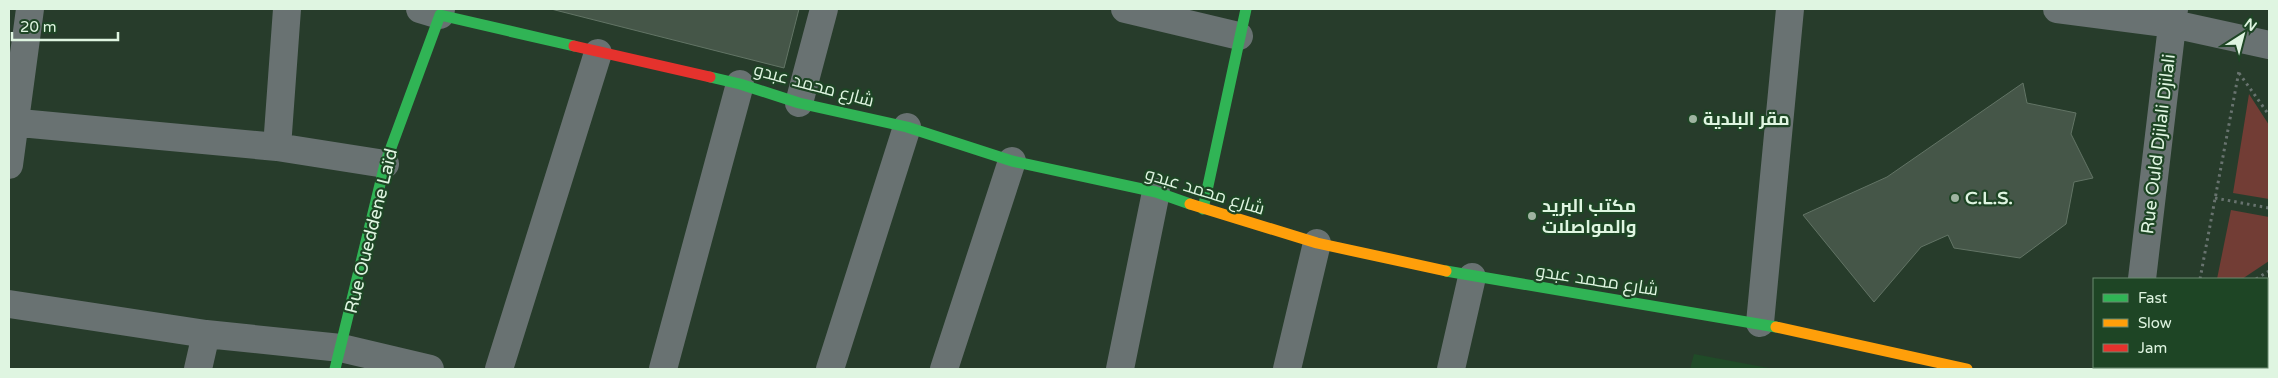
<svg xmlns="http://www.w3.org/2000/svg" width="2278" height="378" viewBox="0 0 2278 378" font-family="'Varela Round',Cairo,sans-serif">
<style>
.built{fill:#204b28}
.green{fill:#723d35}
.building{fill:#455648;stroke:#627465}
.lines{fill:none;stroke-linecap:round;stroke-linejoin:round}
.path{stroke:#68736f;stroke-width:3;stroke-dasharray:2.5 4;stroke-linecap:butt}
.street{stroke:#697272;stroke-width:28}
.fast{stroke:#30b455;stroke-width:11}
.slow{stroke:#ff9f0a;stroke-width:11}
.jam{stroke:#e5322d;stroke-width:11}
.poi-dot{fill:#9fb4a1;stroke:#1e4525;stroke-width:2}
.labels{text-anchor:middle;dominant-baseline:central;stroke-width:4.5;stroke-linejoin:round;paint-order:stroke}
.street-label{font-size:18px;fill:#dff5e1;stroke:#1e4525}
.poi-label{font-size:18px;font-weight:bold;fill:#dff5e1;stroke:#1e4525;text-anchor:start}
</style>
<rect width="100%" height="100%" fill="#273c2b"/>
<path class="built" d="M1694 354 1774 369H1690Z"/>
<path class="green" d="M2249 94 2269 125V199L2233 193Z
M2231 210 2269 217V261L2242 279H2217Z"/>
<path class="building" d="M551 9H799L784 68Z
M2023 83 2027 103 2076 113 2071 134 2093 178 2074 182 2066 224 2020 258 1954 248 1948 235 1921 247 1874 302 1803 215 1887 177Z"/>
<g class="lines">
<path class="path" d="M2239 73 2269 115
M2215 198 2269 208
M2200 279 2239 71
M2256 279 2269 271
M2267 335H2269"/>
<path class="street" d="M420 9 440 15 441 9
M1125 9 1239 36
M2057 9 2173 24 2269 45
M799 103 824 9
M9 122 277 147 385 164
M277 147 287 9
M9 165 30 9
M2142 279 2174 9
M9 304 206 334 341 348 430 369
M1760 323 1790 9
M198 369 206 334
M499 369 598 53
M663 369 740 84
M830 369 907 127
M944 369 1012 161
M1120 369 1156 192
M1287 369 1317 243
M1451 369 1472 277
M2131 369V367"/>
<path class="fast" d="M710 77 740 84 799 103 907 127 1012 161 1156 192 1190 204
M1203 209 1246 9
M1446 271 1776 327
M335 369 385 164 440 15 574 46"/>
<path class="slow" d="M1190 204 1317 243 1446 271
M1776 327 1967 369"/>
<path class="jam" d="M574 46 710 77"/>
</g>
<g class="poi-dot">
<circle cx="1693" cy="119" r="5"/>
<circle cx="1955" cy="198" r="5"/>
<circle cx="1532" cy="216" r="5"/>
</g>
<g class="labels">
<g class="street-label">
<text transform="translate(814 85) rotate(15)">شارع محمد عبدو</text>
<text transform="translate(2158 144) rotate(-83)">Rue Ould Djilali Djilali</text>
<text transform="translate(1205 191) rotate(17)">شارع محمد عبدو</text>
<text transform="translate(371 231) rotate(-76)">Rue Oueddene Laïd</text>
<text transform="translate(1597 280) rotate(9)">شارع محمد عبدو</text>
</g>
<g class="poi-label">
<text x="1703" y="119">مقر البلدية</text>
<text x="1965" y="198">C.L.S.</text>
<text x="1542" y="206">مكتب البريد<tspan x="1542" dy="21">والمواصلات</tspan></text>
</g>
</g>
<rect width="2278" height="378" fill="none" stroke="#dff5e1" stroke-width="20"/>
<rect x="2093" y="278" width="175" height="90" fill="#1e4525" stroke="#6b8b70"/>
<rect x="2103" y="294" width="25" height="8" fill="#30b455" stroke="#6b8b70"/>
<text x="2138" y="303" font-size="15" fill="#dff5e1">Fast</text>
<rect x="2103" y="319" width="25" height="8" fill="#ff9f0a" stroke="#6b8b70"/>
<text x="2138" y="328" font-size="15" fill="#dff5e1">Slow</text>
<rect x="2103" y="344" width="25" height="8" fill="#e5322d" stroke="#6b8b70"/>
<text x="2138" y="353" font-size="15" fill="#dff5e1">Jam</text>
<g transform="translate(2243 35) rotate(36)" stroke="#1e4525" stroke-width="4" paint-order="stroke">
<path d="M0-4L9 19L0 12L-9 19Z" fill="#dff5e1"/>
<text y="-8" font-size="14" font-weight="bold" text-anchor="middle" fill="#dff5e1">N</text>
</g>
<path d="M12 32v8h106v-8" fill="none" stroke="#dff5e1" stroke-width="2.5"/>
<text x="20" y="32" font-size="15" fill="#dff5e1" stroke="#1e4525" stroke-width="4" paint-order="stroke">20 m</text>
</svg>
